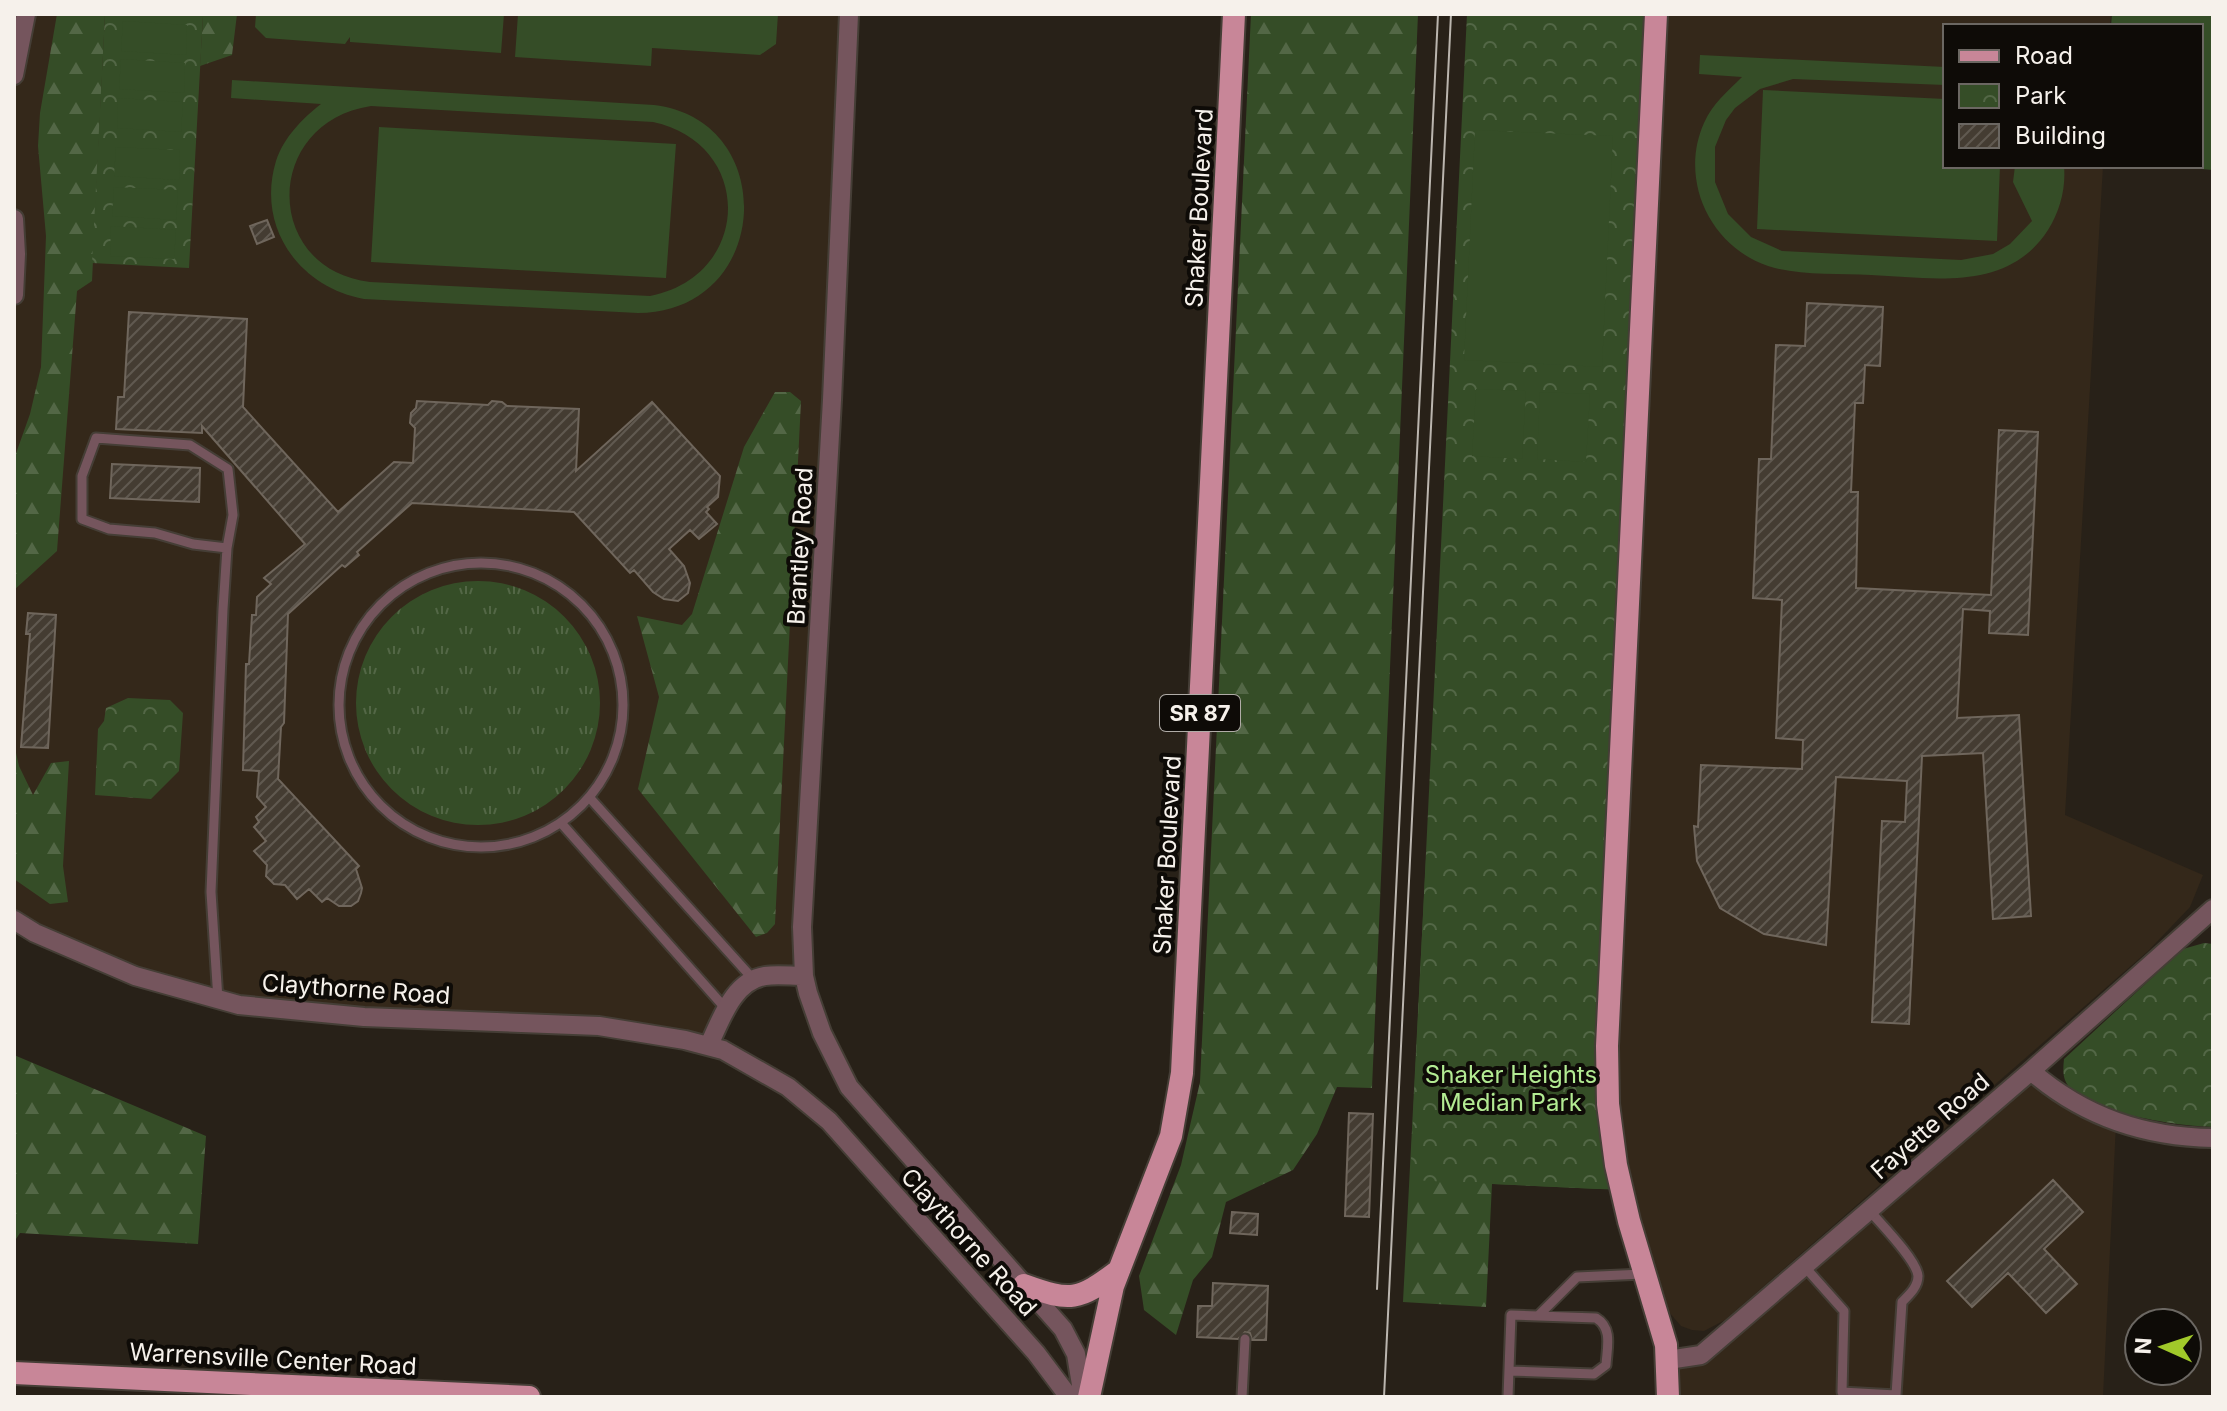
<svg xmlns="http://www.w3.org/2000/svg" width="2227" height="1411" viewBox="0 0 2227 1411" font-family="Inter,sans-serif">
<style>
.built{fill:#34281a}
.grass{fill:url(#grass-tufts)}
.forest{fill:url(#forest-firs)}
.park{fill:url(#park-crowns)}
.pitch{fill:#354d27;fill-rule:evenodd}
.building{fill:url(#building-hatch);stroke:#6f665c;stroke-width:2}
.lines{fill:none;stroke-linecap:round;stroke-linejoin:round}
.service-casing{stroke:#453e36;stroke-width:13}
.minor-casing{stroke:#453e36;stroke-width:22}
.primary-casing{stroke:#453e36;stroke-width:26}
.service{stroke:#75555d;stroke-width:9}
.minor{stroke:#75555d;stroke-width:18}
.primary{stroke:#c88698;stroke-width:22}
.tram{stroke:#bbb6af;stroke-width:2}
.labels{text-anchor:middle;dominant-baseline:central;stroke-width:8;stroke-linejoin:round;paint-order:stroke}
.shield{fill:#0e0b07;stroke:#b0aca7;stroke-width:2}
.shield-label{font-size:22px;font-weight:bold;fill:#f6f1eb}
.street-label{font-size:24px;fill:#f6f1eb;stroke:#0e0b07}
.park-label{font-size:24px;fill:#b3eb93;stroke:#0e0b07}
</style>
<defs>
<pattern id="grass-tufts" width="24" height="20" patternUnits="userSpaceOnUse" patternTransform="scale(2)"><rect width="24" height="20" fill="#354d27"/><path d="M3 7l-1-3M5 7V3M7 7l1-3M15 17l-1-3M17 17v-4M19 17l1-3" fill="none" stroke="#536746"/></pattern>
<pattern id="forest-firs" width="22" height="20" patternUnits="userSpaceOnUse" patternTransform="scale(2)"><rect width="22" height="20" fill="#354d27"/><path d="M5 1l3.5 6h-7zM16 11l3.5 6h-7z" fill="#536746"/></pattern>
<pattern id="park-crowns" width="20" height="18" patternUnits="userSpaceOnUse" patternTransform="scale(2)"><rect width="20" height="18" fill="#354d27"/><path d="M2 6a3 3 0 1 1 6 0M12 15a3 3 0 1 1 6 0" fill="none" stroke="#536746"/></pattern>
<pattern id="building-hatch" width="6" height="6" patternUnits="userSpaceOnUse" patternTransform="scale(2)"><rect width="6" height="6" fill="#443c32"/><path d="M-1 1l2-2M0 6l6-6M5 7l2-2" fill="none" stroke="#605950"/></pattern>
</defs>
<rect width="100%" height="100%" fill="#282118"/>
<path class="built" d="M26 14H849L804 976 753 979 709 1045 685 1040 239 1005 135 976 14 920V75Z
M1664 14H2111L2110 26H1945V166H2103L2065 815 2203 875 2190 907 2148 951 1725 1320 1704 1331 1692 1330 1681 1326 1668 1311 1639 1224 1619 1130 1615 1022Z
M2031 1071 2116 1123 2103 1397H1667L1668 1374Z"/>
<path class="grass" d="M2112 14H2213V170L2167 166H2201V26H2111Z
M356 703a122 122 0 1 1 244 0a122 122 0 1 1-244 0Z"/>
<path class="forest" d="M57 14H105L92 281 77 291 57 551 14 590V459L30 414 41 367 46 236 38 146 40 113Z
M161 14H237L232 55 200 66 203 17Z
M1251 14H1418L1372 1088 1337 1087 1317 1134 1293 1170 1226 1202 1212 1257 1193 1280 1176 1335 1144 1310 1139 1276 1181 1165 1200 1082Z
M775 392H790L801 401 775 924 767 933 756 937 638 789 659 697 637 616 682 625 692 614 744 447Z
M14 744 19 766 33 795 51 763 69 761 63 866 68 902 50 904 14 879Z
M1426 858 1599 1189 1492 1184 1486 1307 1403 1302Z
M14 1055 206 1136 198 1244 20 1233 14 1242Z"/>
<path class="park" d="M105 14 203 16 189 268 92 263Z
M1467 14H1656L1608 990 1622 1190 1410 1180Z
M128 698 170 700 183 713 179 771 151 799 95 795 98 729 104 721 106 708Z
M2204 943 2213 944V1127C2178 1126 2095 1114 2070 1088 2062 1079 2063 1070 2064 1059L2183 949Z"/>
<path class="pitch" d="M256 14H504L501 53 350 42V37L345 44 266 38 255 27Z
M518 14H778L776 44 760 55 652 48 651 66 515 57Z
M123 21 187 25 186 55 121 51Z
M1700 55 1945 67V85L1793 79 1760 89 1735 108 1726 120 1715 147V182L1728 214 1751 237 1782 251 1961 260 1993 254 2010 244 2032 221 2013 182 2015 166H2064C2066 188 2060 211 2048 230 2008 292 1934 278 1871 275 1838 273 1799 276 1768 266 1709 246 1679 179 1704 123 1713 103 1728 91 1742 77L1699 74Z
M121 59 185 63 184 93 119 89Z
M232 80 654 105C781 120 772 312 638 313L364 299C299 287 256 227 276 161 284 137 302 119 321 104L231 98ZM371 106 653 122C755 144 752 276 650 296L370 282C262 269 263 122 371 106Z
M1763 90 1945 99V166H2000L1997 241 1757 229Z
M118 98 183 102 181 132 117 128Z
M379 127 676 144 666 278 371 262Z
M1475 130 1613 136 1602 367 1464 360Z
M116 147 180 150 179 180 114 176Z
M114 187 178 190 176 220 112 216Z
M111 226 176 230 174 259 110 256Z
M1476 389 1526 391 1522 459 1472 456Z
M1540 392 1590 394 1586 462 1537 459Z"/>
<path class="building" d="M267 220 274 237 257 244 250 226Z
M1807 303 1883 307 1880 366 1865 365 1863 403H1855L1851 492H1858L1856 588 1991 595 1999 430 2038 432 2028 635 1989 633 1990 611 1963 609 1957 718 2019 715 2031 916 1993 919 1983 753 1922 756 1909 1024 1872 1022 1882 821 1905 822 1907 781 1836 777 1826 945 1764 934 1720 908 1697 861 1694 826 1698 827 1701 765 1802 769 1803 740 1776 738 1782 600 1753 598 1759 459H1771L1776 345 1805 346Z
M129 312 247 319 243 407 338 512 394 462 413 463 415 428 410 423 411 413 416 408 417 401 488 405 492 401 502 402 507 406 579 409 576 471 652 402 720 476 718 497 707 507 709 509 706 512 717 524 699 539 690 530 669 549 684 566 690 583 688 593 678 601 664 599 653 592 634 570 630 573 574 512 412 503 357 552 359 555 345 567 342 565 288 614 284 723 281 727 278 779 359 866 356 869 362 888 361 893 358 901 351 906H339L327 898 322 902 309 889 297 899 285 885 274 884 266 876 267 865 254 851 266 841 254 827 259 822 256 817 266 807 257 797 259 771 243 770 246 664H249L252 615H256L257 597 271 584 264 578 305 544 202 426V433L116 429 118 397H124Z
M112 464 200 468 199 502 110 498Z
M28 613 56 615 48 748 21 747 30 634H26Z
M1349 1113 1373 1114 1369 1217 1345 1216Z
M2053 1180 2083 1212 2044 1249 2077 1284 2046 1313 2008 1273 1972 1307 1947 1281Z
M1232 1212 1258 1214 1257 1235 1230 1233Z
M1213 1283 1268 1286 1266 1340H1252L1250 1333 1245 1332 1238 1339 1197 1337 1198 1306H1212Z"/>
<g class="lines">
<defs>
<path id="service" d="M339 705a142 142 0 1 1 284 0a142 142 0 1 1-284 0Z
M589 797 753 979
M562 824 726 1009
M218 1000 211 892 223 609 227 548 233 515 228 469 190 445 96 438 82 476V519L109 529 155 533 193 544 227 548
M1804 1266 1844 1311 1842 1392 1896 1395 1902 1302C1909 1295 1918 1287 1918 1276 1917 1260 1880 1223 1869 1210
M1538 1316 1577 1277 1643 1274
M1242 1397 1245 1339
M1508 1397 1511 1315 1596 1318C1613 1328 1607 1348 1606 1365L1594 1374 1509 1371"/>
<path id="minor" d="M849 14 832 400 802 927 804 976 808 993 822 1033 849 1087 1063 1329 1076 1354 1083 1397
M14 75 26 14
M14 219 16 254 14 295
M14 920 35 933 135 976 239 1005 364 1017 599 1026 685 1040 723 1050 788 1087 829 1121 1036 1353 1069 1397
M709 1045C721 1020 733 981 765 976 777 974 791 976 804 976
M2031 1071C2084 1117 2144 1137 2213 1138
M1668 1360 1701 1355 2031 1071 2213 909"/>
<path id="primary" d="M1656 14 1607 1046 1608 1104 1616 1165 1629 1221 1666 1345 1668 1397
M1024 1285C1071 1302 1078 1301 1118 1271
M14 1373 529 1397
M1089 1397 1113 1286 1171 1136 1182 1073 1234 14"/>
</defs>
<use href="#service" class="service-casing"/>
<use href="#minor" class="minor-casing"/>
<use href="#primary" class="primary-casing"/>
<use href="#service" class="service"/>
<use href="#minor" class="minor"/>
<use href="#primary" class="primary"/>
<path class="tram" d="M1377 1289 1438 14
M1384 1397 1451 14"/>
</g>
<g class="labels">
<rect class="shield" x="1160" y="695" width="80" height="36" rx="6"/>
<g class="shield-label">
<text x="1200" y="713">SR 87</text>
</g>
<g class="street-label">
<text transform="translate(1199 208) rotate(-87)">Shaker Boulevard</text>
<text transform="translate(800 546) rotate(-87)">Brantley Road</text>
<text transform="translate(1167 855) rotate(-87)">Shaker Boulevard</text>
<text transform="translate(356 989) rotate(4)">Claythorne Road</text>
<text transform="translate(1930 1126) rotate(-41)">Fayette Road</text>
<text transform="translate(969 1242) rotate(48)">Claythorne Road</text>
<text transform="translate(273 1359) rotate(3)">Warrensville Center Road</text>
</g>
<g class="park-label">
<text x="1511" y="1074">Shaker Heights<tspan x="1511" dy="28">Median Park</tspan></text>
</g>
</g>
<rect width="2227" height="1411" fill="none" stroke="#f6f1eb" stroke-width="32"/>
<rect x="1943" y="24" width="260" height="144" fill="#0e0b07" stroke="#6b6762" stroke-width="2"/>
<rect x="1959" y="50" width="40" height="12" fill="#c88698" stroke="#6b6762" stroke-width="2"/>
<text x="2015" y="64" font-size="24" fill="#f6f1eb">Road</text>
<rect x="1959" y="84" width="40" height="24" fill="url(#park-crowns)" stroke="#6b6762" stroke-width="2"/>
<text x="2015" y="104" font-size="24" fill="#f6f1eb">Park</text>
<rect x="1959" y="124" width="40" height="24" fill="url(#building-hatch)" stroke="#6b6762" stroke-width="2"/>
<text x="2015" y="144" font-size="24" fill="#f6f1eb">Building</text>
<g transform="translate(2163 1347) rotate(273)"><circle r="38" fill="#0e0b07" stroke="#6b6762" stroke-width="2"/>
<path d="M0-6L14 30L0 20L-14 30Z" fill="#a1c92a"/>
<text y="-12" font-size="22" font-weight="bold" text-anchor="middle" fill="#f6f1eb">N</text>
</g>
</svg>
